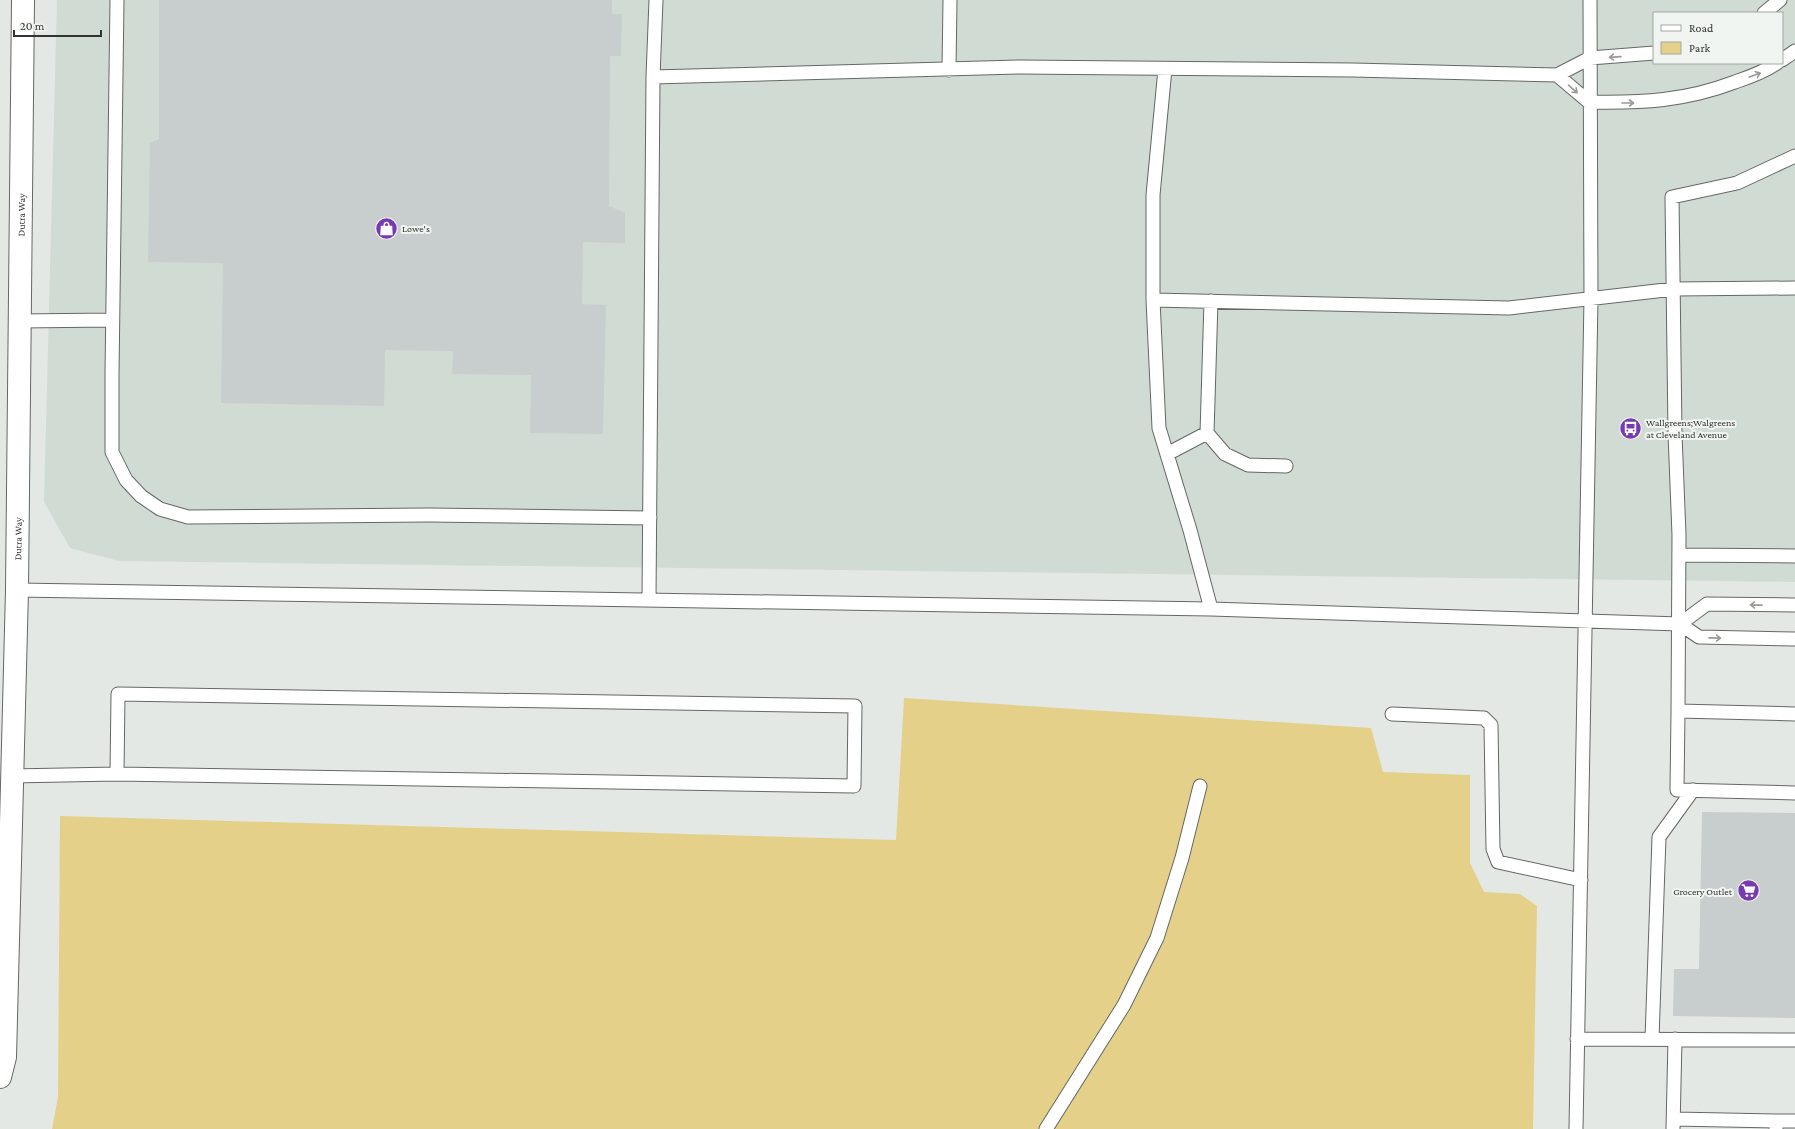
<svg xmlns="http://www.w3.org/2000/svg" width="1795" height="1129" viewBox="0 0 1795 1129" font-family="'Crimson Pro',serif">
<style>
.built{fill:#d0dbd3;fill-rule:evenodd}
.green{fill:#e5d089}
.building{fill:#c8cecd}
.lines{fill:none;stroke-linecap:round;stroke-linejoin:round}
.service-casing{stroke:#646865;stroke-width:15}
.minor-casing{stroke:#646865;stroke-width:24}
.service{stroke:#fff;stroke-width:13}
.minor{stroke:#fff;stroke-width:22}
.oneway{stroke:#989a98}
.labels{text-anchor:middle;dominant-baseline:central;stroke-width:4;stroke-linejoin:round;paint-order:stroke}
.street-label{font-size:10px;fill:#323432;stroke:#f0f5f1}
.poi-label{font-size:10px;fill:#323432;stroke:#f0f5f1;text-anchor:start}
</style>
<rect width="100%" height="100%" fill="#e3e8e4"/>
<path class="built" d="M57 0H1795V582L119 561 70 548 44 502ZM1654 13H1782V63H1654Z"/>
<path class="green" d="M904 698 1371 728 1383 772 1470 775V863L1484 892 1520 894 1537 906 1533 1129H52L58 1097 60 816 896 840Z"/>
<path class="building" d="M159 0H612V14H622L621 56H610L609 206 625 213V243L583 242 582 304 606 305 603 434 530 433 531 375 452 374 453 351 385 350 384 406 221 403 223 263 148 262 150 143 159 139Z
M1702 812 1795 813V1018L1673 1016 1674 969H1699Z"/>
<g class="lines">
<defs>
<path id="service" d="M117 0 112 374V452L126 480 141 496 160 509 188 517 428 515 650 518
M1764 13 1780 0
M1782 60 1795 51
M1165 69 1153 195V300L1159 428 1190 530 1211 609
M949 70 950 0
M1557 75 1589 102C1643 103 1685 101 1735 82 1750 77 1764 72 1777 63
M653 77 1019 67 1353 70 1557 75 1590 58 1654 53
M1795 156 1737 183 1672 197 1675 434 1679 535 1678 711 1795 714
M1153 300 1509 308 1674 289 1795 288
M19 321 112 320
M1207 433 1211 301
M1167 454 1207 433 1225 454 1248 465 1286 466
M1680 555 1795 556
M17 590 1211 609 1680 624 1699 637 1795 639
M649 600 653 77 656 0
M1680 624 1707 604 1795 605
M1678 711 1677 790 1795 793
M1392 714 1484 718 1491 725 1493 849 1498 862 1581 880
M11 776 117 774 118 694 855 706 854 786 117 774
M1577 1039 1795 1040
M1652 1039 1659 837 1693 790
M1674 1119 1776 1121
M1046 1129 1124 1005 1157 938 1182 858 1200 786
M1576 1129 1591 299 1590 0
M1673 1129 1675 1039
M1776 1129V1121H1795"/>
<g id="minor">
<path id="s1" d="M0 1077 5 1057 17 590 23 0"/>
</g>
</defs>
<use href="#service" class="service-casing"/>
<use href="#minor" class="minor-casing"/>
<use href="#service" class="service"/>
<use href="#minor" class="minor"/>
</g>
<defs><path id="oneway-shaft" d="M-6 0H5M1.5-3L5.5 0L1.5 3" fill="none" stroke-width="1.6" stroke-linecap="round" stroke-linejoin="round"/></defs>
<g class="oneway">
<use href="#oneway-shaft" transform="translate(1615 57) rotate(176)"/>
<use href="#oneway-shaft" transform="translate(1755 75) rotate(-20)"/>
<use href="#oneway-shaft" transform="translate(1573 89) rotate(41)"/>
<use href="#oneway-shaft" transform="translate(1628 103)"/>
<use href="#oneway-shaft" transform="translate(1756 605) rotate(-179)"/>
<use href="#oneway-shaft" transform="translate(1715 638) rotate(1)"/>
</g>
<defs>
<symbol id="shop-disc" viewBox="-11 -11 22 22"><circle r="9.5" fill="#783ab0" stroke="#f0f5f1"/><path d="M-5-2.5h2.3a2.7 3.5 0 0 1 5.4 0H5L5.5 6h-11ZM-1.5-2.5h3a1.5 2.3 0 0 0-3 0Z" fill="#fff"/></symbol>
<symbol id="bus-disc" viewBox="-11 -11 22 22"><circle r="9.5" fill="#783ab0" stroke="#f0f5f1"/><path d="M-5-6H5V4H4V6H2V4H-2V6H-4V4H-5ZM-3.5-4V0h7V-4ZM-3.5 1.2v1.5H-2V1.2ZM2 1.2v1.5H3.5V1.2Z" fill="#fff"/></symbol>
<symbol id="supermarket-disc" viewBox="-11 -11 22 22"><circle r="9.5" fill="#783ab0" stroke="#f0f5f1"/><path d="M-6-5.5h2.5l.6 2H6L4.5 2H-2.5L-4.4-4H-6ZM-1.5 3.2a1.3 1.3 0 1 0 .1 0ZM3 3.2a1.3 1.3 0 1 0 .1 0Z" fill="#fff"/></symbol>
</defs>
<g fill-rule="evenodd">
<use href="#shop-disc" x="374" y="216" width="25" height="25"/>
<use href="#bus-disc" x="1618" y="416" width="25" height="25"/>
<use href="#supermarket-disc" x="1736" y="878" width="25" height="25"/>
</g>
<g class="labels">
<g class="street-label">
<text stroke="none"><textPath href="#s1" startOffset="863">Dutra Way</textPath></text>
<text stroke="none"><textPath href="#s1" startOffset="539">Dutra Way</textPath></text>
</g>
<g class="poi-label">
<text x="402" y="228">Lowe's</text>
<text x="1646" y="422">Wallgreens;Walgreens<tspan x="1646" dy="12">at Cleveland Avenue</tspan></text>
<text x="1732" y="891" text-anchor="end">Grocery Outlet</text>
</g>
</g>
<rect x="1653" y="12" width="130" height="52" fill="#f0f5f1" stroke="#a4a8a5"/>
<rect x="1661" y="25" width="20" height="6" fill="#ffffff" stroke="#a4a8a5"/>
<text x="1689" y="32" font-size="12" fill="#323432">Road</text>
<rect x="1661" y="42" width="20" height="12" fill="#e5d089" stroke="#a4a8a5"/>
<text x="1689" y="52" font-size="12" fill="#323432">Park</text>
<path d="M14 30v6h87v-6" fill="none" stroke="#323432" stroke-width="2"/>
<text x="20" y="30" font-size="12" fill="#323432" stroke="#f0f5f1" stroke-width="3" paint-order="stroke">20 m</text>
</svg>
